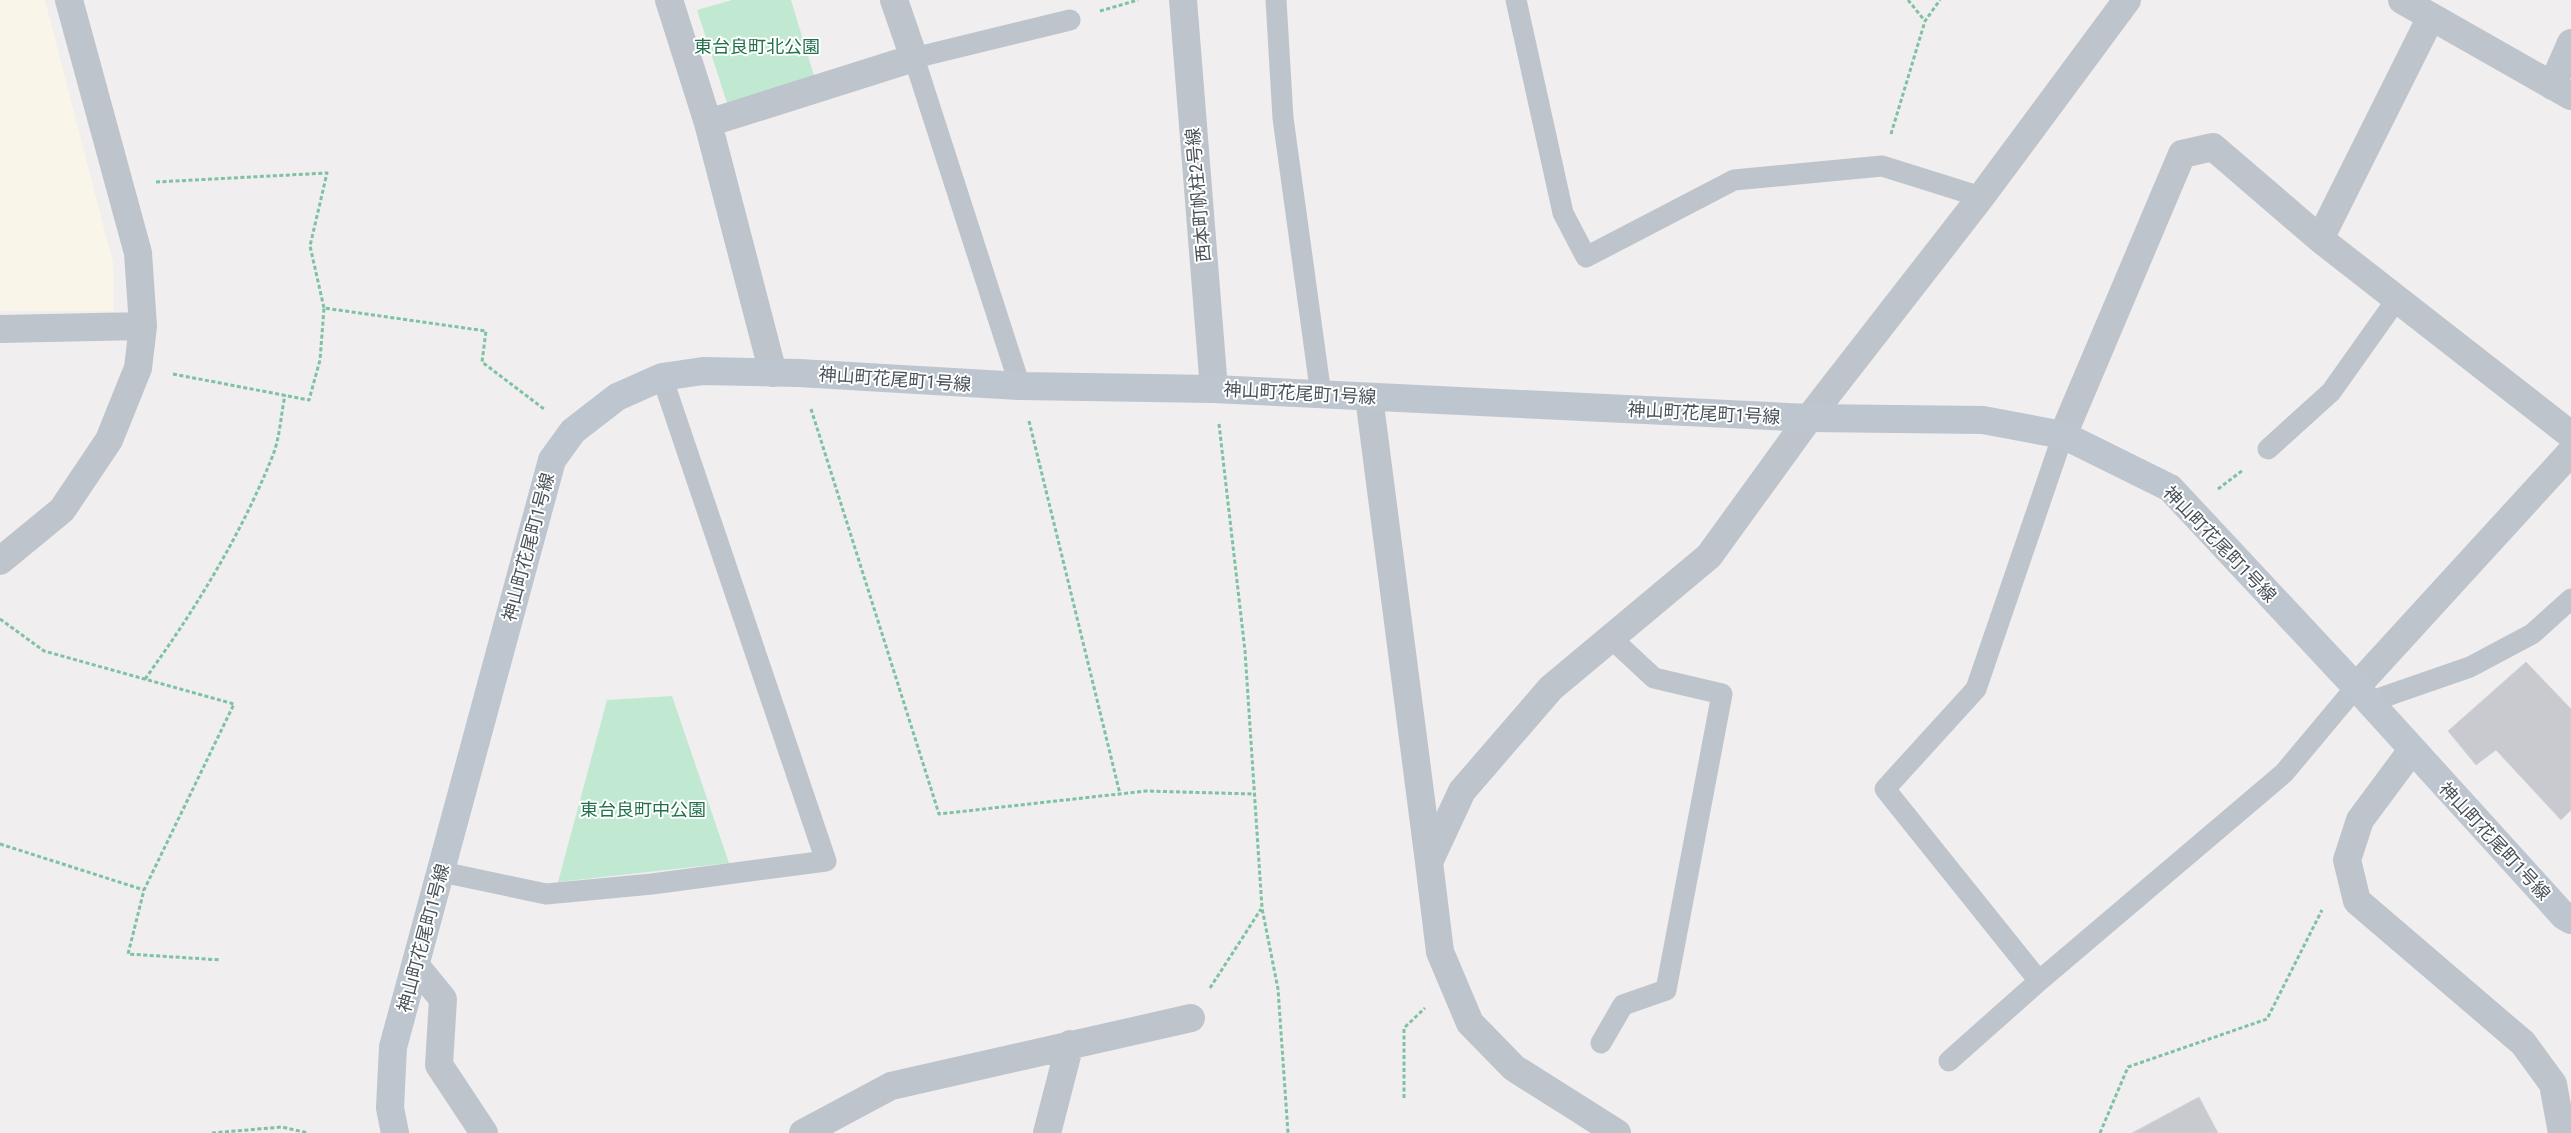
<svg xmlns="http://www.w3.org/2000/svg" width="2571" height="1133" viewBox="0 0 2571 1133" font-family="'Roboto Condensed','Noto Sans JP',sans-serif">
<style>
.commercial{fill:#f9f5e8}
.green{fill:#c1e9d2}
.building{fill:#c9cad0;stroke:#d2d4d8}
.lines{fill:none;stroke-linecap:round;stroke-linejoin:round}
.path{stroke:#7dc2a3;stroke-width:3;stroke-dasharray:4 2.5;stroke-linecap:butt}
.lane{stroke:#bec4cb;stroke-width:21}
.street{stroke:#bec4cb;stroke-width:28}
.secondary{stroke:#bdc5cf;stroke-width:28}
.labels{text-anchor:middle;dominant-baseline:central;stroke-width:4;stroke-linejoin:round;paint-order:stroke}
.park-label{font-size:18px;fill:#22704c;stroke:#fff}
.street-label{font-size:18px;fill:#485058;stroke:#fff}
</style>
<rect width="100%" height="100%" fill="#f0eeee"/>
<path class="commercial" d="M0 0H45L113 263 114 311H0Z"/>
<path class="green" d="M732 0H791L815 79 728 106 697 10Z
M672 696 729 863 558 882 607 700Z"/>
<path class="building" d="M2526 662 2571 709V810L2561 820 2496 750 2476 765 2448 731Z
M2199 1097 2218 1133H2132Z"/>
<g class="lines">
<path class="path" d="M1908 0 1925 21
M1100 11 1138 0
M1891 134 1925 21 1940 0
M156 182 327 173 310 246 324 308
M173 374 309 400 320 360 324 308 486 331 482 362 544 409
M811 409 939 814 1146 791 1253 794
M1029 421 1120 794
M1219 424 1245 651 1262 908 1278 989 1288 1133
M2218 489 2243 470
M0 619 44 651 234 704 144 890 128 954 221 960
M145 679C195 610 241 535 273 455 280 437 281 414 285 395
M0 844 144 890
M1210 988 1261 909
M1404 1098V1028L1425 1008
M212 1133 282 1127 308 1133
M2100 1133 2128 1067 2267 1019 2322 910"/>
<path class="lane" d="M1276 0 1283 118 1321 395
M1516 0 1563 213 1586 257 1734 180 1882 166 1981 197
M1020 386 914 58 1070 20
M2268 449 2331 392 2397 299
M2369 702 2470 667 2532 634 2571 599
M442 872 546 894 652 884 826 861 662 377
M2039 981 2284 773 2356 687
M1601 1043 1623 1005 1666 990 1722 694 1654 678 1611 638
M1949 1061 2039 981 1885 789 1976 689 2063 435"/>
<path class="street" d="M669 0 708 123 773 373
M1183 0 1214 389
M2402 0 2571 96
M2552 86 2571 43
M708 123 914 58 894 0
M2320 239 2431 17
M0 329 143 326
M1369 397 1429 862
M2063 435 2182 154 2213 147 2320 239 2571 435
M0 561 62 510 109 440 138 368 143 326 138 253 69 0
M2356 687 2571 452
M2412 750 2360 820 2347 860 2357 901 2523 1043 2553 1084 2562 1133
M416 966 443 999 439 1065 484 1133
M803 1133 891 1086 1191 1018
M1047 1133 1070 1044
M1617 1133 1514 1068 1470 1023 1440 952 1429 862 1462 791 1551 688 1709 556 1809 418 1981 197 2127 0"/>
<path class="secondary" d="M395 1133 390 1108 393 1047 552 460 573 431 617 397 662 377 703 371 799 373 1020 386 1214 389 1809 418 1983 420 2063 435 2170 488 2356 687 2564 916 2571 920"/>
</g>
<g class="labels">
<g class="park-label">
<text x="757" y="46">東台良町北公園</text>
<text x="643" y="809">東台良町中公園</text>
</g>
<g class="street-label">
<text transform="translate(1198 195) rotate(-95)">西本町帆柱2号線</text>
<text transform="translate(895 379) rotate(4)">神山町花尾町1号線</text>
<text transform="translate(1300 393) rotate(3)">神山町花尾町1号線</text>
<text transform="translate(1704 413) rotate(3)">神山町花尾町1号線</text>
<text transform="translate(2220 544) rotate(46)">神山町花尾町1号線</text>
<text transform="translate(528 547) rotate(-75)">神山町花尾町1号線</text>
<text transform="translate(2495 841) rotate(47)">神山町花尾町1号線</text>
<text transform="translate(423 938) rotate(-75)">神山町花尾町1号線</text>
</g>
</g>
</svg>
